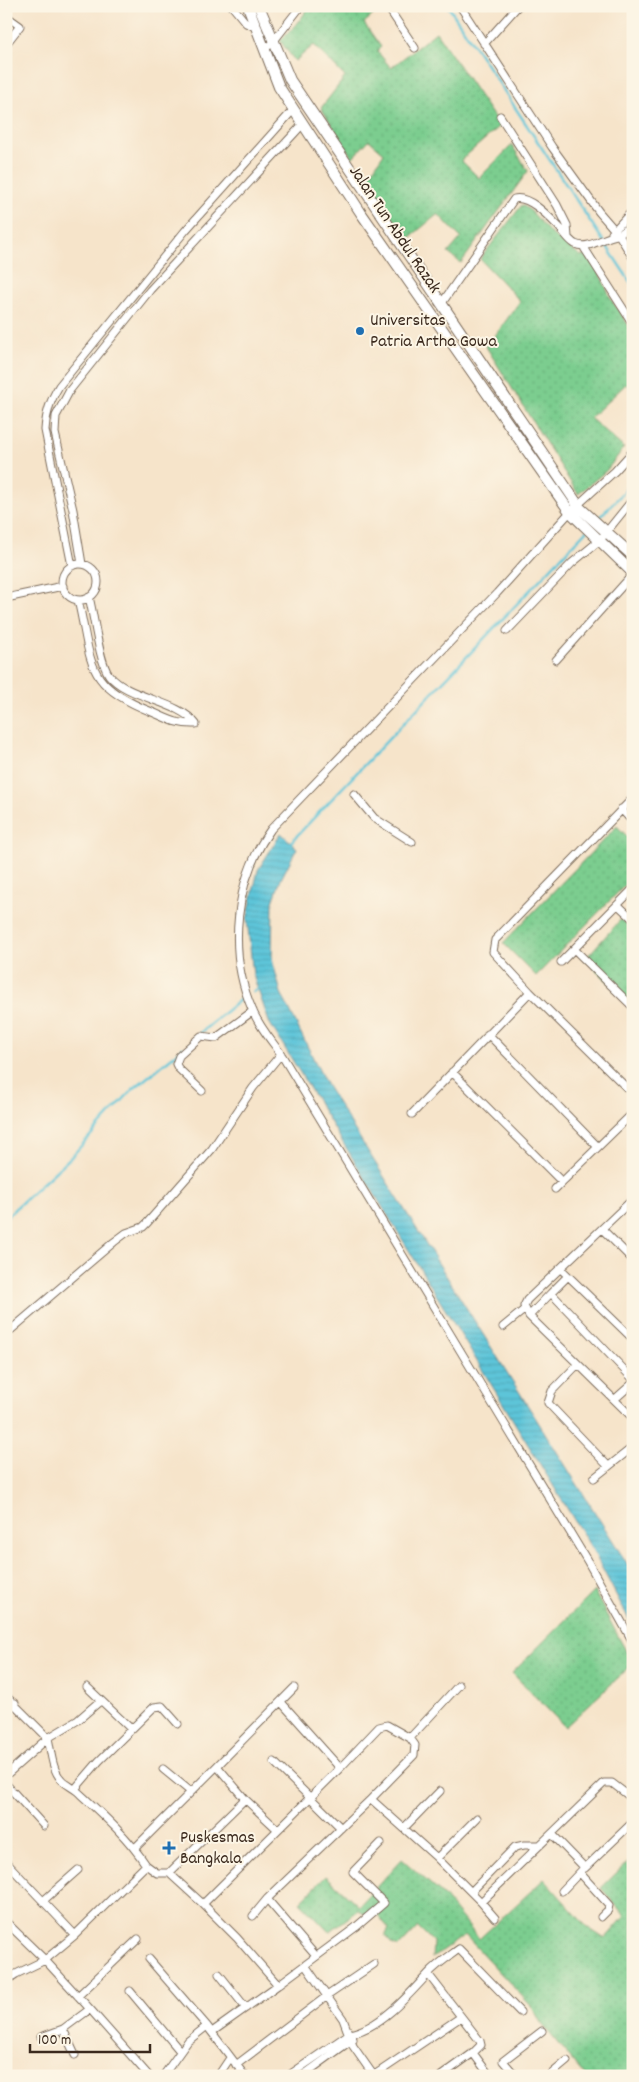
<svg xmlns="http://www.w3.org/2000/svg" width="639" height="2082" viewBox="0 0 639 2082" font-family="Dekko,sans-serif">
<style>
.grass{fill:url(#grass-dots);stroke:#5b7c56}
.water{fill:url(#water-rules);stroke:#4c787c}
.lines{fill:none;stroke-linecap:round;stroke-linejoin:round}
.stream{stroke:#5dc5d9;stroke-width:2.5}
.minor-casing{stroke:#7c6b5a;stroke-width:9}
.primary-casing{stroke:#7c6b5a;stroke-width:12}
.minor{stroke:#fff;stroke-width:7}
.primary{stroke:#fff;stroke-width:10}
.poi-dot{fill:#1f6fb2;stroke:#fcf5e5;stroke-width:2}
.labels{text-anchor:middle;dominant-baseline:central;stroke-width:4;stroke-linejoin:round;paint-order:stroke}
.street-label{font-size:18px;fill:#3b2a1e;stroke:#fcf5e5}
.poi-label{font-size:18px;fill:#3b2a1e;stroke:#fcf5e5;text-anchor:start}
</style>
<defs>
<pattern id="grass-dots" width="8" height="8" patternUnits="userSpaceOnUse" patternTransform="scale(1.25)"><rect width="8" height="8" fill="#7bcd8f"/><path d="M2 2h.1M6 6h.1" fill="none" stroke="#6bb07b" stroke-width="1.8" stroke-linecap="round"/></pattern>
<pattern id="water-rules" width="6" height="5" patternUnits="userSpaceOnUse" patternTransform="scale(1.25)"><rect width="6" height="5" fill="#5dc5d9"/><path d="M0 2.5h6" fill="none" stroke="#52a9ba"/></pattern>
</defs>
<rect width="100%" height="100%" fill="#fcf5e5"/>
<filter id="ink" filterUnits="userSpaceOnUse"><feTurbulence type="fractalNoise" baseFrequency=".02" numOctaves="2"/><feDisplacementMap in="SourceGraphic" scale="10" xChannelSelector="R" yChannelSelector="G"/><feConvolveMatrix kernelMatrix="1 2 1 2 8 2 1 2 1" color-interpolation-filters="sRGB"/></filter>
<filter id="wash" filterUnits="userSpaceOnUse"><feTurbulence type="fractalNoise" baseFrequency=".0096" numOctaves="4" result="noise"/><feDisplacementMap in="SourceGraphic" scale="20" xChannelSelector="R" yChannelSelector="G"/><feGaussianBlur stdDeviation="1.12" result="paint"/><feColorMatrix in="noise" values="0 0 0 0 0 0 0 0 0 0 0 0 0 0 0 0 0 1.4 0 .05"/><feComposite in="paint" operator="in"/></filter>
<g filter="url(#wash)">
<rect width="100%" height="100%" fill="#f6e4ca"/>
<path class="grass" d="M310 6H369L374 14 364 23 381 47 377 51 391 68 436 32 500 126 461 160 479 178 512 145 528 171 461 263 448 253 461 238 438 214 409 238 364 183 384 153 369 140 352 158 321 108 345 77 314 45 295 61 280 41 297 24Z
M522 205 531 211 550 233 581 256 591 254 611 299 633 332V390L626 384 590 418 624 448 606 471 578 494 485 345 492 340 520 301 480 259Z
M617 826 633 842V877L536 976 503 943Z
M621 919 633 930V1006L585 959Z
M594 1591 633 1664 565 1727 512 1673Z
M633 1857V2076H585L541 2023 533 2008 465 1935 432 1958 433 1942 418 1927 399 1947 392 1944 385 1936 389 1929 376 1912 369 1916 359 1910 329 1932 300 1902 326 1876 359 1906 402 1859 443 1895 479 1939 544 1879 587 1927 605 1939 625 1916 601 1888Z"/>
<path class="water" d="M281 833 297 848 281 879 273 902 272 959 281 993 327 1086 633 1573V1627L592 1549 269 1022 253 975 247 919 258 870Z"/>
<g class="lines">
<path class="stream" d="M448 6 633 286
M597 520 624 492 633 478
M291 842 586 531
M253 992 257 989
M200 1033 241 999
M6 1217 71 1157 132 1090 183 1048"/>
</g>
</g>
<g filter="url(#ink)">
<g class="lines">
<defs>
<path id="minor" d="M232 6 246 23 258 28
M387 6 415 48
M460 6 552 147 599 212 619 235 633 258
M6 16 20 26 6 44
M484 44 518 6
M264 50 273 42 301 6
M500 116 557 205 567 225 568 237
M612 233 633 210
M583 246 633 324
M442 303 514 199C529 195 549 217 559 227 564 232 568 240 575 244 589 251 605 235 619 235L633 224
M633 451 615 471 570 512 497 593 271 829C235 879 227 951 252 1009 258 1025 271 1040 281 1054L588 1562 633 1642
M82 564 73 510 55 433 56 416 70 390 150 290 303 124
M62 582a18 18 0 1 1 36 0a18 18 0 1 1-36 0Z
M72 566 45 430C46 413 50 401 59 386L185 231 294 109
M6 598 63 586
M78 600C93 663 83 685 152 712 169 719 177 725 196 724 178 700 128 699 109 675 99 662 94 615 89 597
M507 631 572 563 600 540 633 499
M556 660 633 574
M354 794 374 818 412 842
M633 798 495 940 493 952 530 992 633 1094
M621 809 633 822
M618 905 633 919
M574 949 633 1007
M561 962 633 889
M488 1034 598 1147
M452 1072 562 1182 633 1113
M202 1091 178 1068 176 1064 179 1056 201 1036 216 1038 253 1011
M412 1114 530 992
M555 1189 562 1182
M633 1199 527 1300 524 1306 529 1316 633 1418
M602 1229 633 1260
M561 1269 633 1339
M551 1293 568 1276
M529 1316 551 1293 633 1379
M503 1327 525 1309
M6 1334 114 1242 126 1233 143 1227 147 1223 212 1149 253 1088 281 1054
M578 1364 552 1391 548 1403 608 1466
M615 1399 633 1383
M594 1478 633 1447
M87 1687 131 1729
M6 1696 48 1738 6 1775
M100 1701 78 1720 48 1738C51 1751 52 1770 61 1779 65 1784 72 1787 77 1791 101 1813 128 1837 146 1865
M281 1702 340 1768
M6 1712 15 1703
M274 1762 341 1828
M217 1766 294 1688
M163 1769 191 1792
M6 1784 44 1826
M75 1789 99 1761 154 1707 162 1706 178 1724
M371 1799 414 1755 415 1745 410 1738 459 1685
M404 1828 440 1791
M552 1834 585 1868 633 1822
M135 1848 217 1766 245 1799
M437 1858 477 1818
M6 1862 75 1935
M169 1873 245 1799 277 1829
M580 1873 609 1905 608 1910 601 1917
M562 1891 582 1870
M471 1892 515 1847 524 1845H540
M267 1899 316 1956
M43 1901 78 1870
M481 1902 495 1918
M203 1904 340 1768 379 1727 387 1725 410 1738
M253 1916 267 1899 371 1799 437 1858 481 1902 604 1783H612L629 1796 633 1802
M6 1922 45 1960 75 1935 146 1865 157 1873H169L203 1904 237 1938 278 1985 356 1927 384 1903 353 1872 381 1843
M149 1959 207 2026 245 2076
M305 1965 343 2019 353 2046 374 2076
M219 1974 246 2008
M428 1974 480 2041 481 2045 473 2053 441 2076
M6 1981 16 1974 45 1960 90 2009 63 2029 41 2037
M130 1991 180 2051
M78 1996 138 1939
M90 2009 149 2076
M63 2029 75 2055
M212 2032 278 1985
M473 2053 490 2076
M236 2065 327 1996 374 1964
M163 2076 188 2041 207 2026
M218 2076 230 2058
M288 2076 349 2034C379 2029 409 1995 428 1974 437 1964 448 1957 459 1949L520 2012
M302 2076 353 2039
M373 2076 461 2017
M516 2076 503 2061 542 2031
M549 2076 567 2061"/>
<path id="primary" d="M248 6 279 87 361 213 570 512 633 573
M259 6 290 80 580 508 633 556"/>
</defs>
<use href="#minor" class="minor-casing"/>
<use href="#primary" class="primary-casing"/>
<use href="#minor" class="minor"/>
<use href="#primary" class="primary"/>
</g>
</g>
<g class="poi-dot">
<circle cx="360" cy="331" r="5"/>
<path d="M166.5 1840.5h5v5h5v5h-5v5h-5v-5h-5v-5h5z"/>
</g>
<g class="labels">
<g class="street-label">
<text transform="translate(394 230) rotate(56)">Jalan Tun Abdul Razak</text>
</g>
<g class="poi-label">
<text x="370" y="321">Universitas<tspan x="370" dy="21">Patria Artha Gowa</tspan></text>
<text x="180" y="1838">Puskesmas<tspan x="180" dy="21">Bangkala</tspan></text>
</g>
</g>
<rect width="639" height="2082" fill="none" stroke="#fcf5e5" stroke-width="25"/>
<path d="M30 2044v8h120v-8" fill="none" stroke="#3b2a1e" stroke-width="2.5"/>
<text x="38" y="2044" font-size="15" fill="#3b2a1e" stroke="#fcf5e5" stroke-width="4" paint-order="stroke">100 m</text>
</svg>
